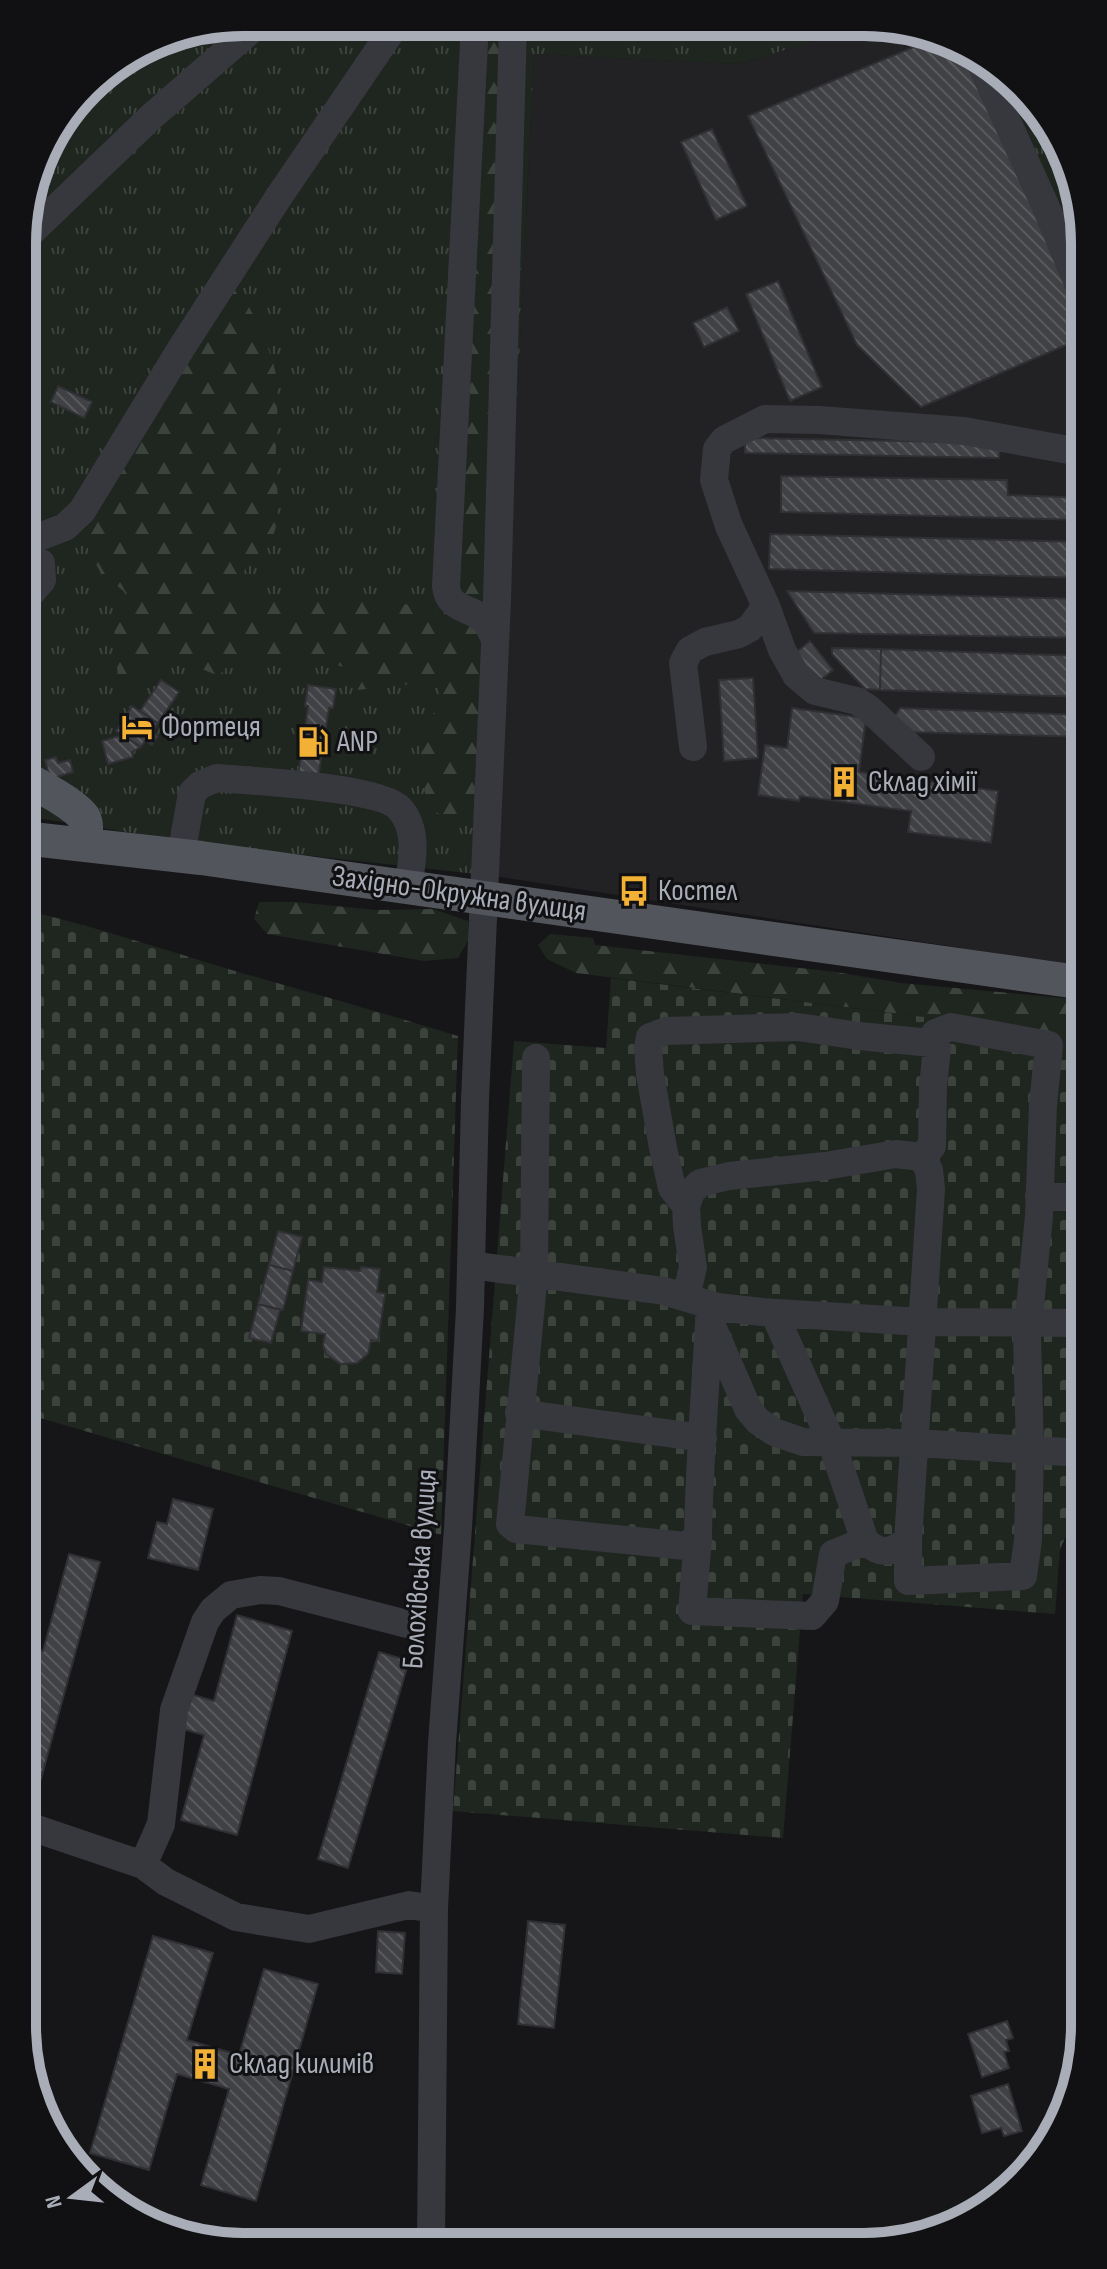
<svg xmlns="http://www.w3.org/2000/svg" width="1107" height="2269" viewBox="0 0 1107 2269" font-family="'Sofia Sans Condensed',sans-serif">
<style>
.built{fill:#222225}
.grass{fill:url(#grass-tufts)}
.forest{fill:url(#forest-firs)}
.cemetery{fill:url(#cemetery-stones)}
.building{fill:url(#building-back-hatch);stroke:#303034;stroke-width:2}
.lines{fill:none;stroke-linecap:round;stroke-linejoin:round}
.minor{stroke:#37383d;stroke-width:28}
.major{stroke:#53555c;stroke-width:34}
.labels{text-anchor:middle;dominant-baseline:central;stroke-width:6;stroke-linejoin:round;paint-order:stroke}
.poi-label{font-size:30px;fill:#a8adb8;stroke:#111113;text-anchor:start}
.street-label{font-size:30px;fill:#a8adb8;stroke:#111113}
.rim{fill:none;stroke:#a8adb8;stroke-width:10}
</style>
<defs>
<pattern id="grass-tufts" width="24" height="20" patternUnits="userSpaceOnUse" patternTransform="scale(2)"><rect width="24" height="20" fill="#1e261f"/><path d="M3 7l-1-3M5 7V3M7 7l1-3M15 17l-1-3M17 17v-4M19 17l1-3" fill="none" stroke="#3c433d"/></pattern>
<pattern id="forest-firs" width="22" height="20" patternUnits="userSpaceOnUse" patternTransform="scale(2)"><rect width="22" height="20" fill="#1e261f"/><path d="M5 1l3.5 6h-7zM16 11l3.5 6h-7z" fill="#3c433d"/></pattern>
<pattern id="cemetery-stones" width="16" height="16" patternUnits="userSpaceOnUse" patternTransform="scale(2)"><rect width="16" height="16" fill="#1e261f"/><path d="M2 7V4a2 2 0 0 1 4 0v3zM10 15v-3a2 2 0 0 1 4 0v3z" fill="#3c433d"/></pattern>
<pattern id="building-back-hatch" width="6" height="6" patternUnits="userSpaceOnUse" patternTransform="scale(2)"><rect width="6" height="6" fill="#404145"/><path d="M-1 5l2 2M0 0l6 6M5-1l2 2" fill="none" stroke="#595a5e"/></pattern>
</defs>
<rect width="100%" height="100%" fill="#161618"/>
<path class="built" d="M866 26H907L980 62 1085 282V967L494 876 534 54 739 64Z"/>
<path class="grass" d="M243 22 866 26 739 64 534 54 494 876 204 844 23 816 24 215 45 145 97 77 159 39Z
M980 62 1010 77 1073 172 1085 243V282Z"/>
<path class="forest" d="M485 24H511L486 598 475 604 460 596Z
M236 286C252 308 275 356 277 382 279 408 275 436 276 462 276 486 282 513 273 536 263 562 242 548 242 591L250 598 295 602H388L442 609 473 625 494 661 486 813C461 829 455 823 431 809 428 801 424 792 423 783 419 763 423 720 439 707L441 686 433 675 420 683 357 690 348 682 346 668 323 660 298 663 250 657 224 669 219 676 192 665 170 650C156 661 137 678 118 679L117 667 122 650C110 626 109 622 129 603L126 593 101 573 88 550V524L117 473Z
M259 902H295L375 910 433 909 468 921 469 939 458 958 424 961 267 934 254 919Z
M550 934 593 938 595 945 836 972 901 983 1085 1000V1045L924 1017 576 973 547 959 538 945Z"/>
<path class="cemetery" d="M23 910C95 926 164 950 235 971 309 992 384 1013 458 1036L441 1535 23 1413Z
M611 978 924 1017 1085 1045V1496L1060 1549 1055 1614 803 1594 783 1838 453 1811 514 1041 606 1048Z"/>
<path class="building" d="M933 39 967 56 1085 292V337L921 407 857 345 748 116Z
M712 129 747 206 716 220 681 142Z
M778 281 822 387 790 401 746 294Z
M727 307 739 331 704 347 693 323Z
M58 386 92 402 84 418 51 402Z
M745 438 1000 443 999 458 745 453Z
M781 476 1007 480 1008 495 1085 498V520L781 512Z
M770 534 1085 542V578L769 569Z
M787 591 1085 599V638L814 633Z
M810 641 833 670 817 683 793 655Z
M832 648 881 649 880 690 865 689 832 654Z
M881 649 1085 656V697L880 690Z
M753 678 758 758 724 761 719 680Z
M161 680 179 692 158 723 140 711Z
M308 685 336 689 333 708H329L318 779 298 776 308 706H305Z
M132 706 158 723 152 732 158 736 152 745 145 741 141 747 116 731Z
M792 708 866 718 859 772 998 791 991 843 908 832 911 811 800 796 799 801 758 795 765 745 787 748Z
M900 708 1085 715V737L907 732 894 718Z
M122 735 141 747 132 752 133 757 108 764 102 741Z
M56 757 58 763 70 760 73 772 50 779 45 760Z
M278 1231 302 1237 293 1271 269 1265Z
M269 1265 293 1271 283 1310 258 1304Z
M324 1267 360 1271 361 1267 380 1269 377 1292 385 1294 378 1341 371 1340 368 1354 357 1363 340 1364 326 1354 323 1345 325 1334 301 1331 308 1280 322 1282Z
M258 1304 280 1310 271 1343 249 1338Z
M173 1499 213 1509 198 1570 148 1558 157 1522 167 1524Z
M69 1554 100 1562 41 1779 22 1773V1726L34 1683 22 1680V1654L25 1646 43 1651Z
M237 1615 292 1631 237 1835 181 1820 204 1735 173 1726 183 1692 214 1701Z
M379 1652 409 1661 348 1868 318 1859Z
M528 1921 565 1925 554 2028 518 2024Z
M378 1931 405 1933 402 1974 376 1972Z
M153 1936 213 1953 187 2040 239 2055 264 1969 318 1984 256 2201 201 2185 229 2089 177 2074 149 2170 90 2153Z
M1007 2021 1013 2038 1006 2040 1009 2051 1004 2052 1009 2068 982 2077 968 2034Z
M1008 2084 1022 2131 1004 2136 1001 2128 982 2133 971 2096Z"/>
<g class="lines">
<path class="minor" d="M475 23 446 586C448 609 468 607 482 618 489 624 492 632 495 640
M980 62 1045 205 1085 300
M24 239 151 117 260 22
M24 537 29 541 65 527 82 511 182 347 278 198 397 23
M23 602 42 580 41 563
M693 747 683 663 690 650 705 642 739 634 750 628 766 606
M921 757 868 708 857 701 815 691 796 675 782 650 766 606 729 526 714 480 717 449 724 440 765 419 819 420 964 431 1085 453
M181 856 192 793 200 785 217 778C251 781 381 787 400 809 419 831 412 862 408 887
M536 1058 534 1273 510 1524 516 1529 686 1546 698 1537C699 1466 705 1395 709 1324
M922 1157 932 1146 933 1086 937 1048 935 1033 951 1027 1049 1045 1043 1105 1039 1216 1027 1336 1030 1450 1085 1453
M1039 1196 1085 1198
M686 1206 672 1188 663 1148 650 1074 648 1047 650 1037 666 1031 798 1027 859 1036 931 1043 937 1048
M471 1265 664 1291 717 1307 762 1312 922 1322 1085 1323
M680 1296 688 1288 693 1267 687 1226 686 1206 691 1192 700 1183 729 1176 825 1166 896 1154 922 1157 929 1170 931 1189 908 1540
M709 1319 748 1409 758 1421 774 1432 803 1442 916 1443 1030 1450 1028 1540 1023 1576 908 1581V1540C890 1553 882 1556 865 1541L831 1441 774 1313
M519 1413 703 1438
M698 1537 692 1611 812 1616 825 1601 833 1554 865 1541
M22 1824 143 1865 166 1882 236 1917 309 1929 409 1905 434 1909
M143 1865 161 1824 174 1710 205 1622 213 1610 231 1595 260 1590 279 1591 407 1624
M431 2246 434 1909 442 1743 458 1528 470 1308 475 1100 497 600 513 24"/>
<path class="major" d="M23 777C38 785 76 805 84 818 88 826 85 837 84 845
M23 838 201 858 1085 983"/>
</g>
<defs>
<symbol id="hotel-bare" viewBox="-9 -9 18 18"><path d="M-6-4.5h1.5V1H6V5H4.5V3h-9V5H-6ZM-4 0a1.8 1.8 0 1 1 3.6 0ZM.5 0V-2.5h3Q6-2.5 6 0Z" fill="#f2b134" stroke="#111113" stroke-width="2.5" paint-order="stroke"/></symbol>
<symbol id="fuel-bare" viewBox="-9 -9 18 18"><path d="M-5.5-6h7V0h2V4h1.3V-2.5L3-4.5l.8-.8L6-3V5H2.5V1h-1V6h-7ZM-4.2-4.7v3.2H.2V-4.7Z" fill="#f2b134" stroke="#111113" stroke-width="2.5" paint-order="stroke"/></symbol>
<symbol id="building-bare" viewBox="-9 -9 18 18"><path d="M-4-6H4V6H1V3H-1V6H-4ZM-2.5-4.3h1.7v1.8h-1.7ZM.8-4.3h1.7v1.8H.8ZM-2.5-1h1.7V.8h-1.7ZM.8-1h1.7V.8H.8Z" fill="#f2b134" stroke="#111113" stroke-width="2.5" paint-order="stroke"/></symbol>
<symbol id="bus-bare" viewBox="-9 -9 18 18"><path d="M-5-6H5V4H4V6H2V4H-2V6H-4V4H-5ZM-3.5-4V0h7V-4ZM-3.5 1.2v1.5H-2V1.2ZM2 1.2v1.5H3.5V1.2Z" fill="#f2b134" stroke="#111113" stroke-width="2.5" paint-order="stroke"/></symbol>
</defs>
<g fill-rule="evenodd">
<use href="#hotel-bare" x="115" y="705" width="44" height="44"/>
<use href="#fuel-bare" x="291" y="720" width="44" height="44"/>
<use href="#building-bare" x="822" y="760" width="44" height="44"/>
<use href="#bus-bare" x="612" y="869" width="44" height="44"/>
<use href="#building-bare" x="183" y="2042" width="44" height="44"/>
</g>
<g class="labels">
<g class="poi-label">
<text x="161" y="727">Фортеця</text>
<text x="337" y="742">ANP</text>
<text x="868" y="782">Склад хімії</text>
<text x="658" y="891">Костел</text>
<text x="229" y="2064">Склад килимів</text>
</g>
<g class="street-label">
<text transform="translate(459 894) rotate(8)">Західно-Окружна вулиця</text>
<text transform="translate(420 1569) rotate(-86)">Болохівська вулиця</text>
</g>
</g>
<path d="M0 0H1107V2269H0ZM243 36H864A207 207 0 0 1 1071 243V2026A207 207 0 0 1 864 2233H243A207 207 0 0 1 36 2026V243A207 207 0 0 1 243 36Z" fill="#111113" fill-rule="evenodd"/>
<path class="rim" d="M243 36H864A207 207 0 0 1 1071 243V2026A207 207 0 0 1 864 2233H243A207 207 0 0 1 36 2026V243A207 207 0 0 1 243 36Z"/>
<g transform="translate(72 2197) rotate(255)" stroke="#111113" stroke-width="6" paint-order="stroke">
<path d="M0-6L14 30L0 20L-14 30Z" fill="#a8adb8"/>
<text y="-12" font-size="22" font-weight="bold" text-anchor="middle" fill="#a8adb8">N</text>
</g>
</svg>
